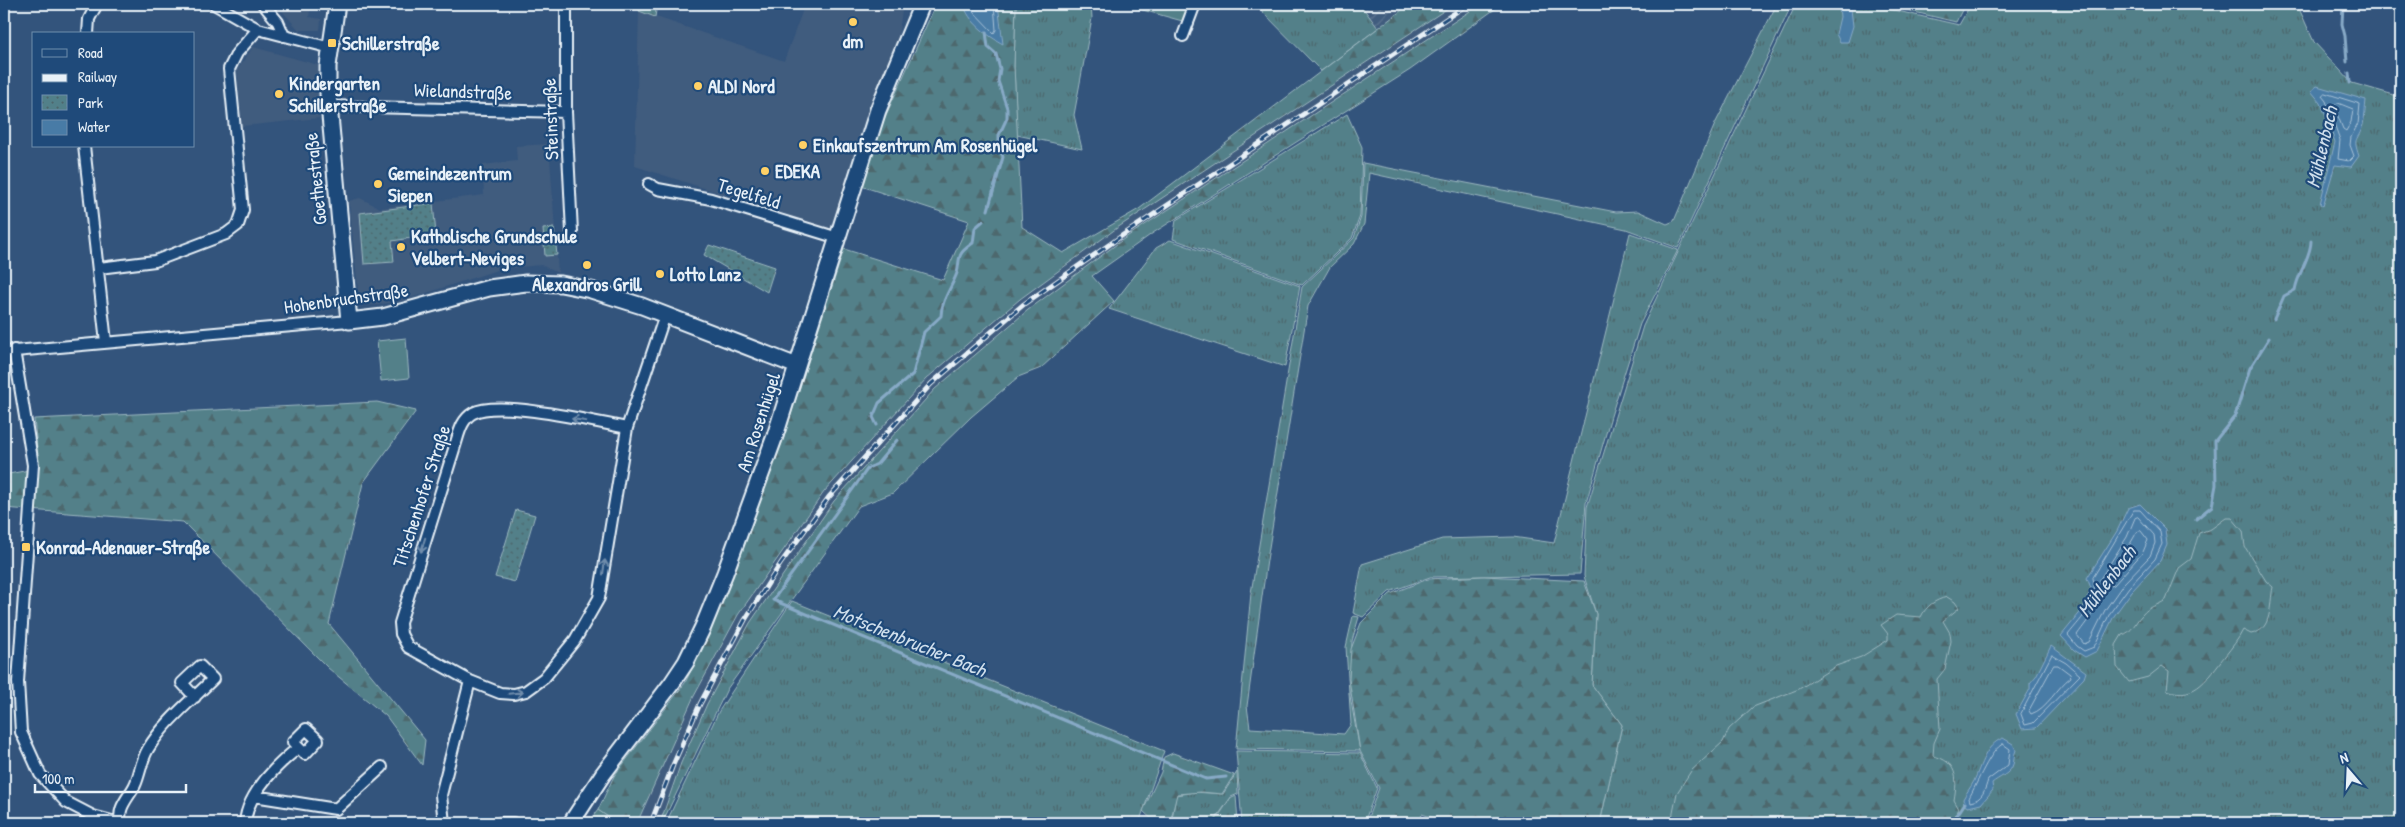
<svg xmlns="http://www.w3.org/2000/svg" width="2405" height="827" viewBox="0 0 2405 827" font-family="'Patrick Hand',sans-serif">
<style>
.built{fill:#415c7e}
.industrial{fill:url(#industrial-furrows)}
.grass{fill:url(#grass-tufts);stroke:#9db8c0}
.forest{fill:url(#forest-firs);stroke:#9db8c0}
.park{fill:url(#park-dots);stroke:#9db8c0}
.pitch{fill:#528089;stroke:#9db8c0}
.water{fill:#487ba6;stroke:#88aac7}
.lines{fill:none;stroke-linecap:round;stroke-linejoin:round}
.shore{stroke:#a8c2d7;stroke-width:1}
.stream{stroke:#88aac7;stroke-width:3}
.street-casing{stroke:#e8f1f8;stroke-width:14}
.secondary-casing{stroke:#e8f1f8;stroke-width:19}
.street{stroke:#1f4a7a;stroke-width:10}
.secondary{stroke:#1f4a7a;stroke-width:15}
.rail-casing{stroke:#e8f1f8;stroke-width:5}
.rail{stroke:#1f4a7a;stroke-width:3;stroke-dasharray:9;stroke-linecap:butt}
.oneway{stroke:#6f8dac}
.poi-dot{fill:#ffd166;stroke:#1f4a7a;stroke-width:2}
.labels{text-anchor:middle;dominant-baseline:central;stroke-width:4.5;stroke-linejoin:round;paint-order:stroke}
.poi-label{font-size:19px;font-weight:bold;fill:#e8f1f8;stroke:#1f4a7a;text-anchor:start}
.street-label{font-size:19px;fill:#e8f1f8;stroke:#1f4a7a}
.water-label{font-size:20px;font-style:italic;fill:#d0dfec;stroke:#1f4a7a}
</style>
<defs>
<pattern id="industrial-furrows" width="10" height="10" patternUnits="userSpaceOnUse" patternTransform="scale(1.25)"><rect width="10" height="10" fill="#415c7e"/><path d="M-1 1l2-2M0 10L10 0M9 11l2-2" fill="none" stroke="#5c7491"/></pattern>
<pattern id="grass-tufts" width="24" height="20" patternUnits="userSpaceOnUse" patternTransform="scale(1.25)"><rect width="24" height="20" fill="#528089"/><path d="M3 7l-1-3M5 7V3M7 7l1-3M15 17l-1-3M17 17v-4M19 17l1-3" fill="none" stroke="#4d676d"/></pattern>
<pattern id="forest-firs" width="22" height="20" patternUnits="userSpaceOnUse" patternTransform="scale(1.25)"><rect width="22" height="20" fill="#528089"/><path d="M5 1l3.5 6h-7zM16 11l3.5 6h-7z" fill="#4d676d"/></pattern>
<pattern id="park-dots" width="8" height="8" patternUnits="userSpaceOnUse" patternTransform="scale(1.25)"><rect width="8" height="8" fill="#528089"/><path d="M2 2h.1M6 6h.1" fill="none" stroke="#4d676d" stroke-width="1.8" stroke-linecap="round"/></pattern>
</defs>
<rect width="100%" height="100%" fill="#33547c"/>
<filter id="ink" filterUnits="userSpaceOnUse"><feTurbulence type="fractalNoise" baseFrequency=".02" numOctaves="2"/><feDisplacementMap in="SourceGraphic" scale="10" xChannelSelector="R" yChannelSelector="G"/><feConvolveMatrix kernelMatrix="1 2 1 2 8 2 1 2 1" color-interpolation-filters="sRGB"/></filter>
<g filter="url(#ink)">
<path class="built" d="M276 4H311L309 17 321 19 320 30H299Z
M805 4H903L894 66 835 234 785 214 635 166 639 11 784 61Z
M1453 4H1481L1125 238 1028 310 935 389 834 501 707 704 681 763 660 823H637L693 698 738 615 824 492 926 379 1020 299 1117 228Z
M253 47 318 65 319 118 242 126 237 70Z
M549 144 558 273 541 265 500 269 408 299 377 305 362 304 359 299 349 201 360 198 380 208 484 195 483 165 517 161 516 146Z"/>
<path class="industrial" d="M1360 4H1410L1378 28Z"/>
<path class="grass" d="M1016 4H1091L1092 18 1074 115 1082 149 1017 135 1014 66Z
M1121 4H1196L1186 22Z
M1255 4H1360L1378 28 1321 71Z
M1777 4H1792L1678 248 1626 229 1369 173 1364 224 1354 244 1330 267 1308 306 1267 560 1247 706 1250 728 1344 734 1351 724 1346 647 1353 616 1359 617 1352 641 1350 696 1360 751 1236 749 1251 593 1302 287 1354 238 1361 217 1363 163 1616 212 1638 211 1667 224 1674 221 1715 124Z
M1796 4H1867L1959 25 1971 4H2297L2314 42 2352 83 2401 97V823H1600L1622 725 1592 685 1596 614 1584 576 1587 507 1643 326Z
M1347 114 1362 147 1360 216 1352 238 1302 285 1173 239 1176 220Z
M1630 233 1678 250 1640 324 1611 416 1586 503 1580 574 1430 577 1389 592 1363 617 1353 613 1362 564 1442 539 1513 537 1554 543Z
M1170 240 1300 286 1285 367 1109 309 1156 248Z
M792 601 1164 751 1139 823H666L719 711Z
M1236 751 1360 753 1377 788 1364 823H1242Z
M1237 772 1238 794 1231 797 1213 823H1168L1172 819 1176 795 1194 792 1223 794Z
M598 810 617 823H588Z"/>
<path class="forest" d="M640 4H657L655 17 639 11Z
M936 4H1016L1014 66 1022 227 1063 253 1139 209 1410 4H1454L1117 228 1020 299 926 379 824 492 738 615 693 698 637 823H617L598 810 614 776 685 683 717 616 783 440 844 249 943 280 969 221 858 185 863 166Z
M1481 4H1502L1410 70 1153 233 1092 276 1114 301 1041 368 1018 377 971 417 893 493 859 506 727 689 662 823H660L681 763 707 704 750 623 834 501 935 389 1028 310 1125 238Z
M1881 4H1965L1956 22Z
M377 402 416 411 363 483 329 624 425 740 422 765 386 716 328 668 183 522 4 508V475L39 468 34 419Z
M2226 518H2232L2243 531 2245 547 2266 581 2273 587C2269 605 2273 630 2251 634L2243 630C2238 640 2232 647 2225 656 2208 676 2197 701 2167 690L2169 671 2162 666 2148 677 2129 682 2117 667 2116 645 2122 635C2133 632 2134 623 2142 615 2149 606 2157 606 2166 600L2179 568 2191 559 2199 533 2211 529Z
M1484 576 1584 581 1596 614 1592 685 1622 725 1600 823H1450L1422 814 1420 823H1366L1379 788 1360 751 1349 679 1351 649 1361 623 1390 594 1428 579Z
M1947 597 1955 602 1959 608 1943 621 1950 633 1951 641 1945 669 1937 679 1940 729 1934 743 1933 756C1957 761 1958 778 1954 800L1959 809 1950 823H1671L1677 793 1691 771 1723 742 1729 729 1753 707 1799 689 1836 666 1861 657 1888 640V634L1881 625 1896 615 1921 617C1926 606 1935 600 1947 597Z
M1173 753 1234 775 1222 794 1201 792 1177 794 1171 819 1168 823H1156L1143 811 1161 772 1164 757Z
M1236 796 1238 823H1214L1230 799Z"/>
<path class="park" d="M433 203 436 234 392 241 394 262 364 264 360 213Z
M554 228 557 255 545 256 543 229Z
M709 245 775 267 767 292 704 255Z
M516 510 535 515 515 582 495 577Z"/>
<path class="pitch" d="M406 338 409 378 381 381 377 341Z"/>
<path class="water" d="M964 4H998L1003 44C988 36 967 21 964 4Z
M1839 5 1851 9 1853 26 1848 42H1840L1836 34 1840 17Z
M2317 86 2366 100C2365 108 2365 117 2363 125 2358 142 2352 136 2359 156L2351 167 2335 165 2323 206 2320 204 2335 142 2321 103 2311 91Z
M2140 504 2165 529 2167 545 2160 561 2132 591 2114 616 2097 651 2085 657 2074 650 2061 636 2083 609 2091 588 2087 578 2117 531 2128 508Z
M2051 646 2086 672 2084 678 2036 728 2022 729 2016 714 2030 689V683L2036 676Z
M2003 738 2013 744 2016 750C2013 756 2015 762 2012 767 2009 774 1998 778 1992 783L1993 790 1981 804 1968 807 1964 805 1963 799C1966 793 1971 787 1974 781 1981 766 1985 745 2003 738Z"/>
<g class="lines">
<path class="shore" d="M969 4 970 8 994 33 996 30 994 4
M2325 93 2360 104 2358 124 2351 137 2350 145 2354 156 2349 161 2338 159 2340 140 2326 101 2322 96Z
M2338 103 2353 109 2351 122 2346 131 2343 129 2334 106Z
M2134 510H2140L2160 532 2162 544 2155 559 2129 587 2110 613 2094 647 2084 651 2077 646 2068 635C2083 616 2099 603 2093 578Z
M2138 517 2154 535 2155 543 2150 556 2124 583 2105 610 2089 642 2084 644 2077 635C2090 617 2104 602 2100 579L2127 537 2135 518Z
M2141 531 2148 540 2143 552 2114 585 2111 586 2109 580 2137 532Z
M2052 655 2066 663 2080 675 2033 723 2025 725 2021 714Z
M2054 665H2058L2070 674 2071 677C2057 687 2047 709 2031 714L2029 711Z
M2003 744 2010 749 2008 765 1988 780C1985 789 1983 800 1970 802L1969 798C1976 786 1991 748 2003 744Z"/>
<path class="stream" d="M2343 4 2342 24 2345 36 2347 62
M986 32 988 47 996 54 1000 69 998 81 1007 108V118L999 135V147L1003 157 988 210
M2349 73 2350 83
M2274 319 2284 296 2295 290C2298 272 2311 257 2311 241
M877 425 873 417 879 403 913 374 924 332 941 316C941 301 952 287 957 273 959 267 958 259 961 254 963 250 969 246 973 243L975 228 983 221
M897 440 877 464 868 468 773 600 1206 779 1226 777
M2196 519 2212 506 2216 485 2215 441 2235 416 2250 368 2269 338
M1952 823 1965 803"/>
<defs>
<path id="street" d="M214 4 258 29 331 48
M263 4 278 22 284 36
M566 4V112L572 232
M88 34 89 19 97 4
M1183 36 1195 4
M328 106 566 112
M84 146 106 342
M649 184 658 189 711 199 838 238
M99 268 155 261 226 234 238 225 243 210 229 69 237 53 258 29
M14 350 33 465 18 682 21 732 40 774 66 802 93 816 119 823
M4 352 349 321
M627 428C595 422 499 399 473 413 461 420 459 434 455 446L400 623 401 634 408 647 470 681 500 693 514 694 526 691 544 678 575 640 599 598 627 428 665 315
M306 729 318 740 305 754 293 742Z
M254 796 336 809 382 767
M121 823C117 807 128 799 135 785 140 774 141 761 148 749 164 722 191 701 213 679L200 666 182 683 195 697
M245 823C247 794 277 765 298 748
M444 823 441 795 470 681
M500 823H513"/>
<path id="secondary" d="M337 4 328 66V94L349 321 383 317 489 288 526 283 561 284 591 290 642 306 797 366
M571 823 603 774 672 683 686 662 703 627 725 573 775 436 878 110 922 4"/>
</defs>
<use href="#street" class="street-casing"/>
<use href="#secondary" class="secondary-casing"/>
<use href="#street" class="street"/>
<use href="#secondary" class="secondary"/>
<defs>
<path id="rail" d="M651 823 673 765 700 704 745 620 781 563 829 497 931 384 1024 304 1123 235 1468 4"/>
</defs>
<use href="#rail" class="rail-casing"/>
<use href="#rail" class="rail"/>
</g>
<defs><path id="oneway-shaft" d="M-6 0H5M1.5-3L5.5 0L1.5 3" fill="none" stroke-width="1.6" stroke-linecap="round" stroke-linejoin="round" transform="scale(1.25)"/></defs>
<g class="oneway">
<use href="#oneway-shaft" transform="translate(579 420) rotate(-170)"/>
<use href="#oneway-shaft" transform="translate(423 545) rotate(107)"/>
<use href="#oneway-shaft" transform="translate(604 567) rotate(-82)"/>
<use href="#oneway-shaft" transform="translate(516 693) rotate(-6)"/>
</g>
</g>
<g class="poi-dot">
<circle cx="853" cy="22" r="5"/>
<rect x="327" y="38" width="10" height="10" rx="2.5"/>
<circle cx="698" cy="86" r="5"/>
<circle cx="279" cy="94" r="5"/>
<circle cx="803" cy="145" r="5"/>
<circle cx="765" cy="171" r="5"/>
<circle cx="378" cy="184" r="5"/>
<circle cx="401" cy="247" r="5"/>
<circle cx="587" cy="265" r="5"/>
<circle cx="660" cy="274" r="5"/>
<rect x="21" y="542" width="10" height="10" rx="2.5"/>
</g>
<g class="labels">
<g class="poi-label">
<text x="853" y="41" text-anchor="middle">dm</text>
<text x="342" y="43">Schillerstraße</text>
<text x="289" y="83">Kindergarten<tspan x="289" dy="22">Schillerstraße</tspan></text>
<text x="708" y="86">ALDI Nord</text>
<text x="813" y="145">Einkaufszentrum Am Rosenhügel</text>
<text x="775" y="171">EDEKA</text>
<text x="388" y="173">Gemeindezentrum<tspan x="388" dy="22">Siepen</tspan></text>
<text x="411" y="236">Katholische Grundschule<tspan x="411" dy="22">Velbert-Neviges</tspan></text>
<text x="670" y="274">Lotto Lanz</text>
<text x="587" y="284" text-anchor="middle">Alexandros Grill</text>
<text x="36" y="547">Konrad-Adenauer-Straße</text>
</g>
<g class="street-label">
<text transform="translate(463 91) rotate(2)">Wielandstraße</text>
<text transform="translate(550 119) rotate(-92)">Steinstraße</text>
<text transform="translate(315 179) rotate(-96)">Goethestraße</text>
<text transform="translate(749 193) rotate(17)">Tegelfeld</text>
<text transform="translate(346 298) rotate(-8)">Hohenbruchstraße</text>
<text transform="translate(758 422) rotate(-72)">Am Rosenhügel</text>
<text transform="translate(421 496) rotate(-72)">Titschenhofer Straße</text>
</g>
<g class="water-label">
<text transform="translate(2321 147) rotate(-77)">Mühlenbach</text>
<text transform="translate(2106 581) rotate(-53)">Mühlenbach</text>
<text transform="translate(910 640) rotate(22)">Motschenbrucher Bach</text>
</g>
</g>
<rect width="2405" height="827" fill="none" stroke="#1f4a7a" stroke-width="20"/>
<rect x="10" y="10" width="2385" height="807" fill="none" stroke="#e8f1f8" stroke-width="2" filter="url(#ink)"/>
<rect x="32" y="32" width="162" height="115" fill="#1f4a7a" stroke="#6f8dac"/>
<rect x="42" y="49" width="25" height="8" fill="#1f4a7a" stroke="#6f8dac"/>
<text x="78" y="58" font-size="15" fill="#e8f1f8">Road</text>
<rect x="42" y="74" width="25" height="8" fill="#e8f1f8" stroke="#6f8dac"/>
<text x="78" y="82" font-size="15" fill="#e8f1f8">Railway</text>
<rect x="42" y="95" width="25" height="15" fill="url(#park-dots)" stroke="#6f8dac"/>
<text x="78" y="108" font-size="15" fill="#e8f1f8">Park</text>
<rect x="42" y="120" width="25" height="15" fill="#487ba6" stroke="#6f8dac"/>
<text x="78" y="132" font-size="15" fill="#e8f1f8">Water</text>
<g transform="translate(2348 770) rotate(341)" stroke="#1f4a7a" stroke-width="4" paint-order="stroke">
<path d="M0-4L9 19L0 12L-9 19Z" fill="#e8f1f8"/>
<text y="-8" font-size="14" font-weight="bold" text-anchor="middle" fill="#e8f1f8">N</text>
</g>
<path d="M35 784v8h151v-8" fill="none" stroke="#e8f1f8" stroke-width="2.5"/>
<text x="42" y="784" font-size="15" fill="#e8f1f8" stroke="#1f4a7a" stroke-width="4" paint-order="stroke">100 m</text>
</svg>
